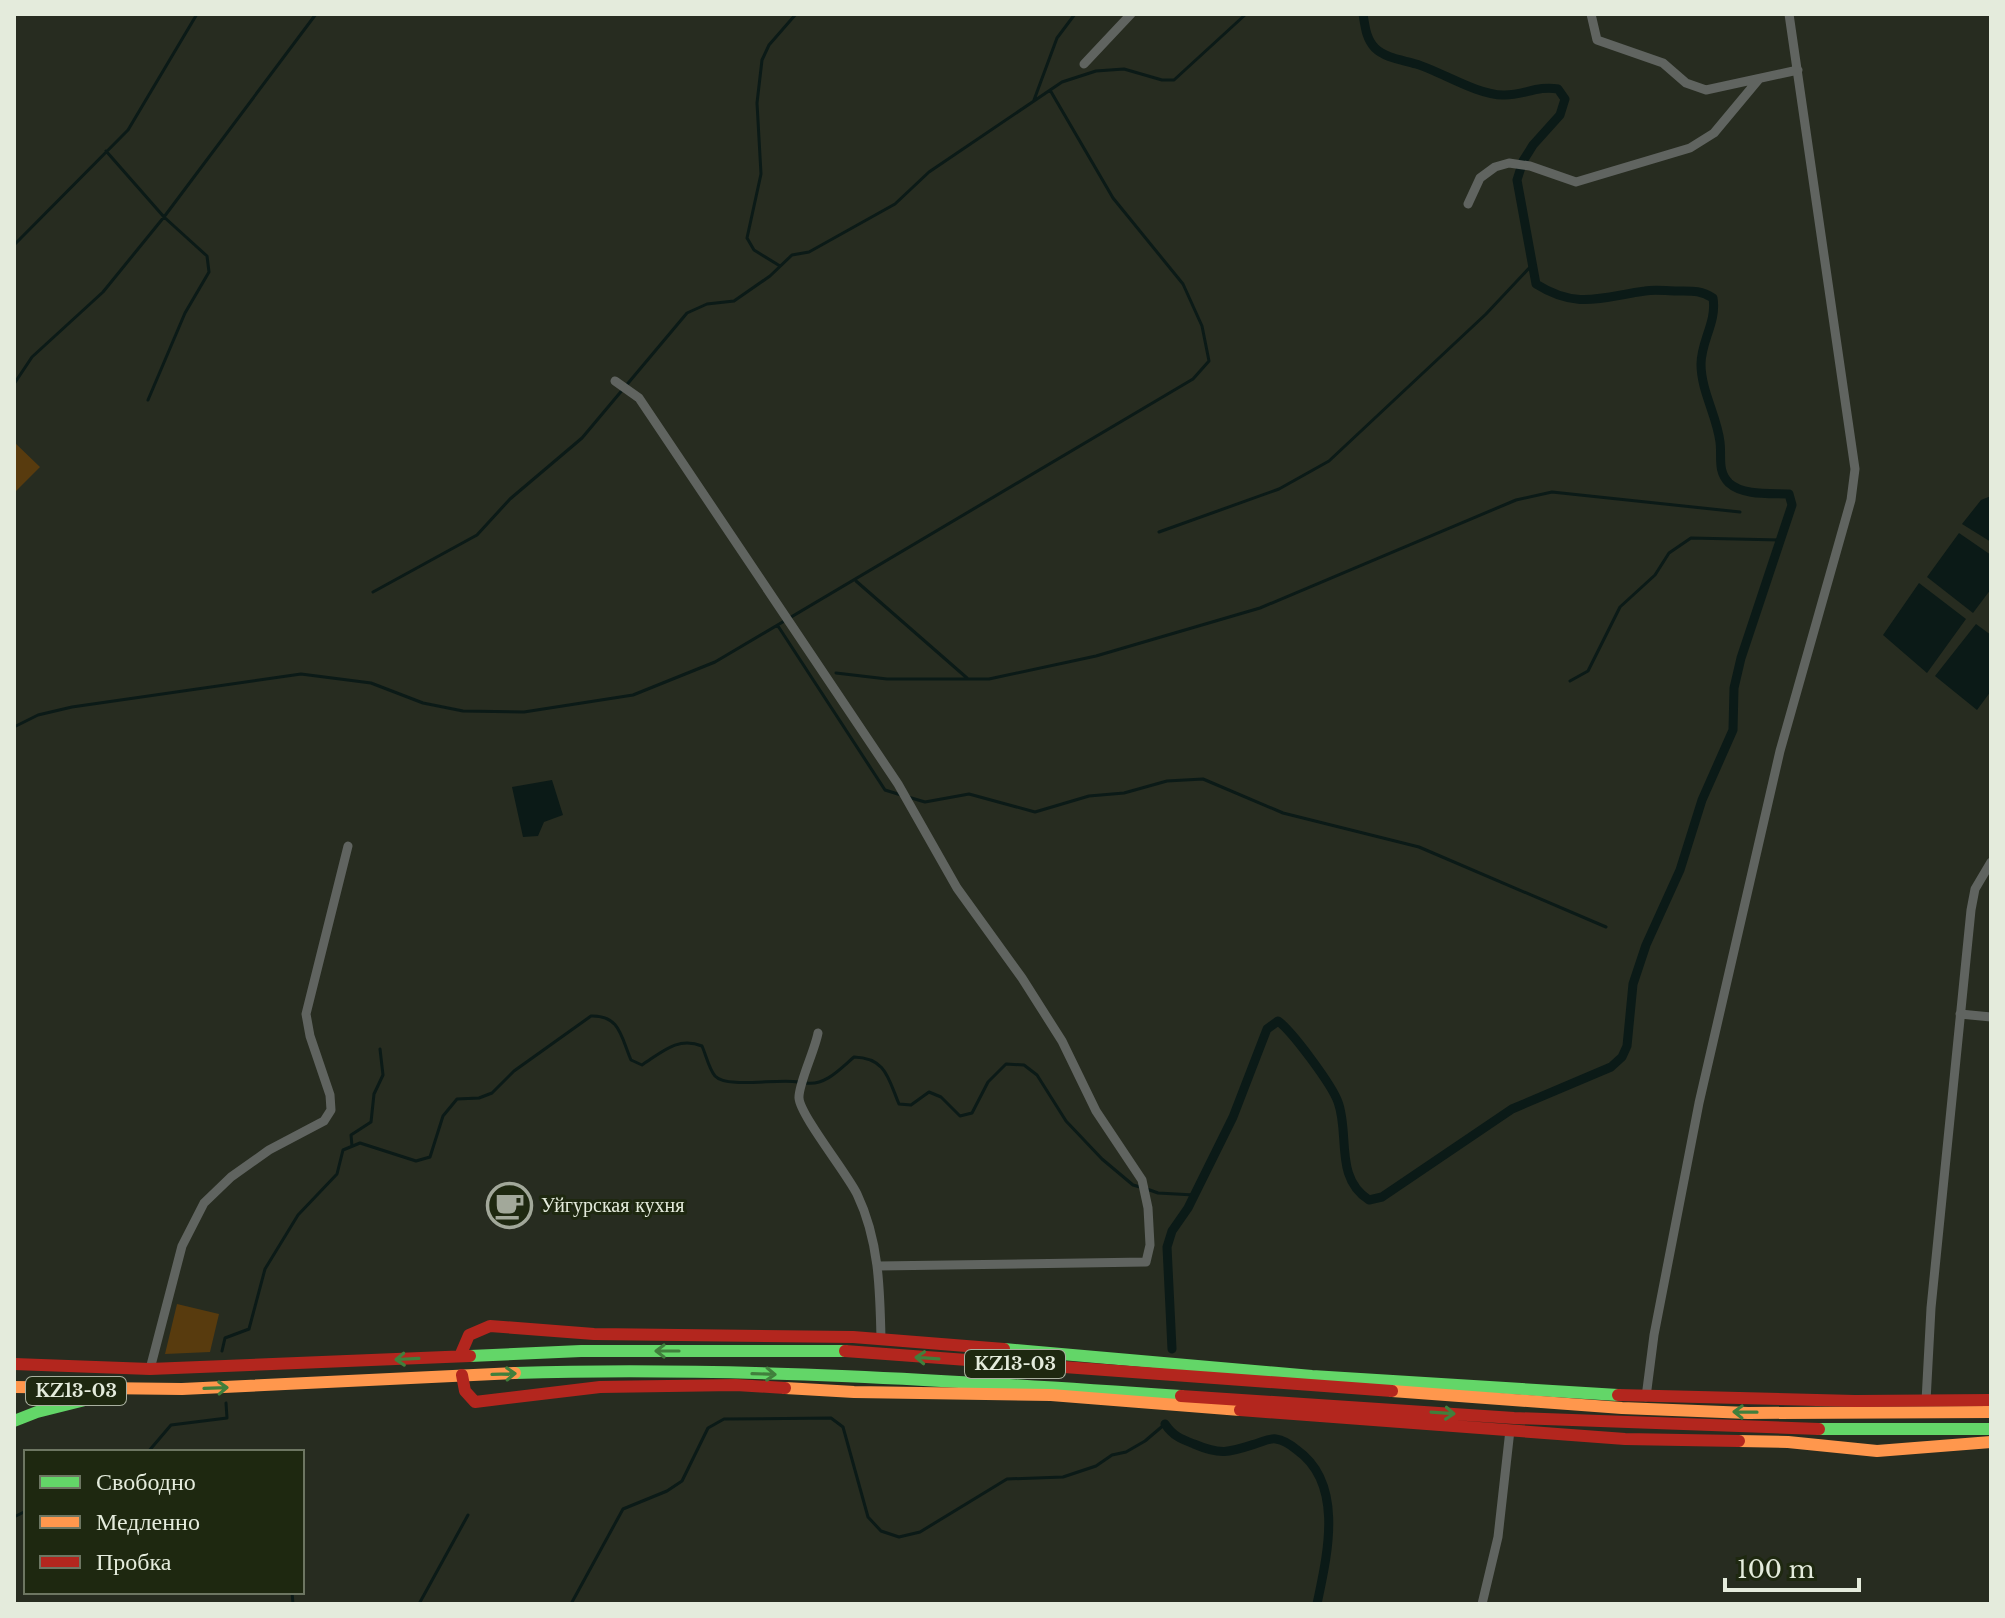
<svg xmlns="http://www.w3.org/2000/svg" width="2005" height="1618" viewBox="0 0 2005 1618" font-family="'Libre Baskerville',serif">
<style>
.green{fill:#583b0e}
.water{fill:#0b1a17}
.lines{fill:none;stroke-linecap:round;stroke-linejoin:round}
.stream{stroke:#0b1a17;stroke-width:3}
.canal{stroke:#0b1a17;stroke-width:9}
.street{stroke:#606460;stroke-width:9}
.fast{stroke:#63d668;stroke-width:12}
.slow{stroke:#ff974d;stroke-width:12}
.jam{stroke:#b3261e;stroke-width:12}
.oneway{stroke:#407f3c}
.labels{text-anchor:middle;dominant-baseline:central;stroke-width:6;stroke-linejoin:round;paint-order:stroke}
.shield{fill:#1e2810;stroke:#a9b09f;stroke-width:2}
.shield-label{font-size:18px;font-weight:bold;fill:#e4ebdc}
.poi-label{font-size:20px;fill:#e4ebdc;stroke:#1e2810;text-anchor:start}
</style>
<rect width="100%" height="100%" fill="#272c20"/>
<path class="green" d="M14 442 40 467 14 493Z
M177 1304 219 1314 210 1352 165 1354Z"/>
<path class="water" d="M1991 496V542L1962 524 1981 500Z
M1959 533 1991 555V589L1973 613 1927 577Z
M1919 583 1966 619 1927 673 1883 635Z
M1976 624 1991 635V691L1977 710 1935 676Z
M552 780 563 815 544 822 538 836 523 837 512 787Z"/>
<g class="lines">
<path class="stream" d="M1034 100 1057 38 1075 14
M106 151 164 217 207 256 209 272 185 313 148 400
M14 245 128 130 197 14
M780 266 754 250 747 238 761 174 757 103 762 60 769 45 796 14
M14 384 32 357 103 292 164 217 316 14
M1159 532 1279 489 1329 461 1486 314 1532 265
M856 581 967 678
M373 592 477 535 510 499 582 438 687 313 707 304 734 301 770 276 792 255 809 252 895 204 929 172 1062 82 1096 71 1124 69 1162 80H1174L1246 14
M778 626 885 790 901 795
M836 673 887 679H989L1096 656 1260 608 1516 500 1552 492 1740 512
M1570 681 1588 671 1620 607 1655 575 1669 553 1691 538 1781 540
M14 727 38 715 72 707 301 674 371 683 423 703 463 711 524 712 633 695 715 662 1193 379 1209 361 1202 326 1183 284 1113 198 1050 90
M908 797 925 802 969 794 1035 812 1089 796 1124 793 1167 781 1203 779 1283 813 1419 847 1606 927
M806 1083C825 1086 840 1069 854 1057 886 1058 888 1078 899 1104L911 1105 929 1092 941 1097 960 1116 972 1113 988 1082 1006 1064 1024 1065 1037 1075 1066 1121 1102 1159 1133 1185 1140 1187
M352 1146 351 1135 371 1122 374 1094 383 1075 380 1049
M1147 1189 1158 1193 1194 1195
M222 1351 225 1338 249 1329 265 1269 298 1215 337 1174 343 1150 360 1143 416 1161 430 1157 443 1116 457 1099 479 1098 492 1093 514 1071 591 1016C620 1015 621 1037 631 1060L642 1065C662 1052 678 1036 702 1046 706 1055 709 1069 715 1076 727 1089 779 1078 798 1082
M148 1452 171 1425 227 1418 226 1403
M14 1517 26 1511
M292 1592 293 1604
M419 1604 468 1515
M571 1604 623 1509 667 1491 682 1481 708 1428 724 1419 831 1418 843 1427 868 1517 881 1531 899 1537 920 1532 1007 1479 1063 1477 1096 1466 1112 1455 1126 1452 1145 1441 1165 1424"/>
<path class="canal" d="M1172 1349 1167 1247 1172 1231 1188 1208 1233 1117 1267 1029 1278 1021C1292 1031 1332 1085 1338 1102 1350 1134 1334 1178 1369 1200L1382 1197 1512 1109 1611 1067 1622 1057 1627 1046 1633 984 1646 945 1680 870 1702 800 1733 730 1734 688 1741 658 1792 505 1789 494C1772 493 1743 496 1729 483 1717 471 1722 457 1720 442 1717 416 1701 391 1701 364 1701 341 1717 322 1713 298 1701 290 1691 291 1677 291 1666 291 1655 289 1645 291 1602 297 1577 310 1536 284L1517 180 1523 161 1533 145 1560 115 1565 99 1558 89C1538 85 1522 96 1503 95 1477 95 1442 72 1416 64 1403 60 1385 58 1375 48 1366 39 1365 26 1363 14
M1165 1424C1173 1436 1181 1439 1194 1444 1222 1456 1230 1452 1258 1443 1264 1441 1270 1438 1276 1439 1284 1440 1291 1445 1297 1450 1345 1484 1327 1556 1317 1604"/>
<path class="street" d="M1591 14 1597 40 1663 63 1686 83 1706 90 1798 70
M1084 64 1131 14
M1468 204 1480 178 1495 167 1509 163 1530 166 1576 182 1690 148 1714 133 1759 79
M615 381 639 398 898 784 957 888 1022 978 1062 1041 1096 1111 1142 1180 1148 1208 1150 1245 1146 1262 878 1266
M1960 1014 1991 1017
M818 1033C815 1050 798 1085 799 1098 800 1115 846 1172 857 1194 879 1240 880 1289 881 1339
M150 1369 182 1246 204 1203 231 1177 269 1150 324 1121 331 1110 330 1095 310 1036 306 1014 348 846
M1646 1397 1654 1335 1699 1103 1780 751 1851 500 1855 469 1789 14
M1926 1401 1931 1308 1971 910 1975 889 1991 862
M1482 1604 1498 1537 1510 1430"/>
<path class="fast" d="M1004 1349 1312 1376 1618 1395
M470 1356 581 1351H845
M515 1373C737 1366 959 1381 1181 1396
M14 1421 37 1412 93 1398
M1819 1429H1991"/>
<path class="slow" d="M14 1387 182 1389 515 1373
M785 1388 854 1392 1051 1395 1240 1410
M1392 1391 1622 1408 1748 1413 1991 1412
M1739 1441 1788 1442 1877 1451 1991 1442"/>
<path class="jam" d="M845 1351 1392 1391
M460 1356 469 1335 490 1326 594 1334 853 1337 1004 1349
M14 1364 150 1369 470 1356
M462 1375 465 1391 475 1402 600 1387 736 1385 785 1388
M1618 1395 1855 1401 1991 1400
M1181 1396 1514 1418 1819 1429
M1240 1410 1625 1439 1739 1441"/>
</g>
<defs><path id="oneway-shaft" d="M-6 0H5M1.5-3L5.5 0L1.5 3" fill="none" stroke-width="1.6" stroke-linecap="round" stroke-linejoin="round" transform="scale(2)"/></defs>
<g class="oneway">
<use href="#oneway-shaft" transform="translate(667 1351) rotate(180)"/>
<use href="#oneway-shaft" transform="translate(927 1358) rotate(-176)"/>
<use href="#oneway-shaft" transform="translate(407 1359) rotate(177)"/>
<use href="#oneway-shaft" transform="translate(504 1374) rotate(-2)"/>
<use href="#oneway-shaft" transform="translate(764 1374) rotate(2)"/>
<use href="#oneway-shaft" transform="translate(216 1388) rotate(-2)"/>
<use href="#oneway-shaft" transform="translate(1745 1412) rotate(-179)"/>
<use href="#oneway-shaft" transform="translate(1443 1413) rotate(4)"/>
</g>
<defs>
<symbol id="cafe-ring" viewBox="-11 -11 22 22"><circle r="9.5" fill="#1e2810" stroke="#a2a89a" stroke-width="1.5"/><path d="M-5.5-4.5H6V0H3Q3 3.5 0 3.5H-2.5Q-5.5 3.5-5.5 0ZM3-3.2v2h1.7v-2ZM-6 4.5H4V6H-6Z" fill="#a2a89a"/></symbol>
</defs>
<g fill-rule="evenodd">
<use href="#cafe-ring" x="484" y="1180" width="51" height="51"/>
</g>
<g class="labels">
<g class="shield">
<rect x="965" y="1350" width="100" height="28" rx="6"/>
<rect x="26" y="1377" width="100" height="28" rx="6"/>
</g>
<g class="shield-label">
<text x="1015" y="1364">KZ13-03</text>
<text x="76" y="1391">KZ13-03</text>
</g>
<g class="poi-label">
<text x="541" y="1205">Уйгурская кухня</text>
</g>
</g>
<rect width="2005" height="1618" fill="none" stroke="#e4ebdc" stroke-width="32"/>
<rect x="24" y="1450" width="280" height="144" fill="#1e2810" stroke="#6d7662" stroke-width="2"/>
<rect x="40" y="1476" width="40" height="12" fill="#63d668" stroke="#6d7662" stroke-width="2"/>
<text x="96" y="1490" font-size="24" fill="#e4ebdc">Свободно</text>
<rect x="40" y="1516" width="40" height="12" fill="#ff974d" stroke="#6d7662" stroke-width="2"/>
<text x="96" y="1530" font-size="24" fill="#e4ebdc">Медленно</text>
<rect x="40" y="1556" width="40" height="12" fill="#b3261e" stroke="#6d7662" stroke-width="2"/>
<text x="96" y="1570" font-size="24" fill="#e4ebdc">Пробка</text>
<path d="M1725 1578v12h134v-12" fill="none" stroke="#e4ebdc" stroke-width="4"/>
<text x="1737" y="1578" font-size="24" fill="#e4ebdc" stroke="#1e2810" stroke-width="6" paint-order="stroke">100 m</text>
</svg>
